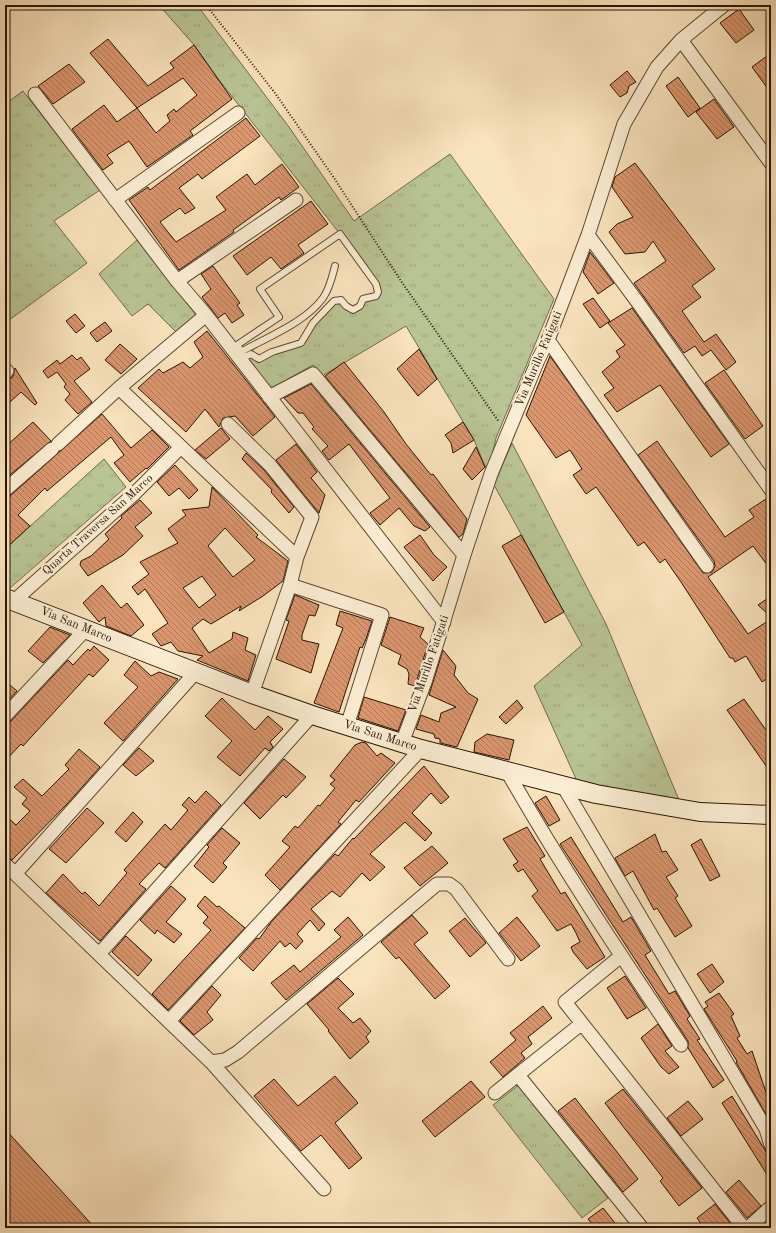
<svg xmlns="http://www.w3.org/2000/svg" width="776" height="1233" viewBox="0 0 776 1233" font-family="'Old Standard TT',serif">
<style>
.grass{fill:url(#grass-tufts);stroke:#706c4b}
.building{fill:url(#building-back-hatch);stroke:#281502;fill-rule:evenodd}
.lines{fill:none;stroke-linecap:round;stroke-linejoin:round}
.lane-casing{stroke:#5c4830;stroke-width:8}
.street-casing{stroke:#5c4830;stroke-width:15}
.secondary-casing{stroke:#281502;stroke-width:20}
.path{stroke:#281502;stroke-width:2;stroke-dasharray:1 2;stroke-linecap:butt}
.lane{stroke:#fbedd3;stroke-width:6}
.street{stroke:#fbedd3;stroke-width:13}
.secondary{stroke:#fbedd3;stroke-width:18}
.labels{text-anchor:middle;dominant-baseline:central;stroke-width:4;stroke-linejoin:round;paint-order:stroke}
.street-label{font-size:12px;fill:#281502;stroke:#fbedd3}
</style>
<defs>
<pattern id="grass-tufts" width="24" height="20" patternUnits="userSpaceOnUse"><rect width="24" height="20" fill="#b9c494"/><path d="M3 7l-1-3M5 7V3M7 7l1-3M15 17l-1-3M17 17v-4M19 17l1-3" fill="none" stroke="#9fa87e"/></pattern>
<pattern id="building-back-hatch" width="6" height="6" patternUnits="userSpaceOnUse"><rect width="6" height="6" fill="#db966e"/><path d="M-1 5l2 2M0 0l6 6M5-1l2 2" fill="none" stroke="#b27958"/></pattern>
</defs>
<rect width="100%" height="100%" fill="#f9e3bc"/>
<filter id="stains"><feTurbulence type="fractalNoise" baseFrequency=".005" numOctaves="4"/><feColorMatrix values="0 0 0 0 .2 0 0 0 0 .09 0 0 0 0 .02 0 0 0 .5 -.17"/></filter>
<radialGradient id="worn" r=".72"><stop offset=".6" stop-color="#630" stop-opacity="0"/><stop offset="1" stop-color="#630" stop-opacity=".3"/></radialGradient>
<path class="grass" d="M159 5H197L289 127 354 221 450 154 554 299 496 438 488 473 474 440 406 326 322 376 313 365 270 389 245 357 251 354 259 359 301 343 334 301 341 300 353 310 363 299 378 292 340 234 219 80 194 45Z
M23 91 100 190 54 221 87 263 5 323V104Z
M137 240 196 315 176 332 148 304 132 316 99 274Z
M512 443 606 624 679 800 649 796 577 781 534 686 582 645 494 485Z
M104 459 126 487 10 588 5 587V549Z
M519 1085 608 1198 582 1218 493 1105Z"/>
<path class="building" d="M739 9 754 30 736 43 720 23Z
M108 39 148 86 174 68 170 63 194 45 232 99 190 131 193 135 147 167 129 141 107 155 113 163 103 170 72 129 104 105 117 122 137 108 90 53ZM183 78 197 95 176 112 174 109 167 115 170 121 156 133 137 108Z
M771 53V93L752 67Z
M69 64 85 82 53 104 38 86Z
M627 71 636 82 629 86 627 93 620 97 610 85Z
M678 77 700 108 688 117 666 86Z
M714 99 734 127 717 139 696 112Z
M246 118 260 136 202 179 198 174 179 188 195 208 185 214 180 208 160 222 176 242 226 210 216 197 247 174 255 185 282 164 299 187 281 200 279 197 233 230 234 232 179 270 129 200 148 187 150 190Z
M635 163 715 269 692 286 701 297 682 311 704 342 716 334 736 362 726 370 711 350 702 356 695 346 684 353 634 283 666 261 653 241 645 252 625 254 609 232 617 224 633 217 612 187 615 177Z
M311 201 328 224 298 245 304 253 281 269 271 257 247 275 233 256Z
M590 252 614 283 598 294 583 272Z
M213 266 240 303 237 305 244 315 232 323 225 313 218 318 202 297 211 289 201 274Z
M593 298 610 321 600 328 583 304Z
M632 308 729 444 711 457 660 385 617 412 604 395 614 388 602 372 620 357 616 351 625 345 608 323Z
M75 314 85 326 76 333 66 321Z
M105 322 112 331 97 342 90 333Z
M207 331 275 417 253 436 235 416 223 418 219 427 205 409 186 432 138 388 159 369 163 373 183 362 190 368 203 357 194 342Z
M120 344 137 359 121 374 105 360Z
M419 349 437 379 418 396 397 369Z
M72 355 77 360 81 357 90 369 74 381 92 402 78 414 65 400 70 394 64 387 66 384 57 372 48 378 43 371 57 360 60 364Z
M550 356 703 573 712 572 715 566 714 561 638 455 657 441 725 537 754 517 749 510 766 499 771 505V570L753 546 708 577 748 634 771 619V676L762 682 746 656 735 662 733 658H730L681 582 665 559 660 563 644 542 638 546 596 487 586 494 573 475 582 469 570 450 556 458 526 415Z
M344 362 384 412 406 444 431 475 433 474 467 519 463 534 459 537 325 376Z
M15 368 37 403 35 405 21 392 10 402 5 396V381L13 377Z
M724 370 763 426 745 439 705 383Z
M311 384 430 527 425 531 414 526 399 508 380 525 370 513 390 498 349 444 329 460 322 451 328 446 312 429 314 427 303 413H298L284 398Z
M102 414 131 448 152 430 169 447 147 469 146 468 130 482 114 463 124 455 111 437 47 491 45 488 18 515 30 526 5 549V498L10 496Z
M33 422 51 441 5 479V447Z
M463 422 474 440 453 453 451 443 445 435Z
M221 428 230 439 206 459 195 450Z
M296 444 317 472 311 478 325 495 319 513 276 460Z
M476 447 485 467 472 480 463 469Z
M246 453 264 470 294 507 289 513 271 492 272 490 242 459Z
M175 465 198 490 189 499 179 488 169 496 157 482Z
M212 487 258 535 256 537 288 561 283 581 263 596 239 611 241 606 211 624 203 619 192 628 209 653 232 639 233 632 248 638 245 650 256 655 248 681 197 660 203 656 178 651 171 642 161 646 152 634 168 623 145 589 138 595 132 587 149 574 140 562 178 543 168 529 186 515 182 510 209 507ZM225 528 255 560 233 577 208 546ZM202 576 216 595 199 608 183 588Z
M140 500 152 513 135 527 143 536 123 555 88 576 80 565 81 561 91 556 109 539 105 534 122 518 121 516Z
M420 535 434 555 447 567 433 581 404 547Z
M521 535 564 612 545 623 502 546Z
M102 585 121 608 127 603 144 625 131 636 106 626 105 617 99 622 83 603Z
M295 595 319 605 315 616 309 615 302 635V640L319 644 311 673 276 659 289 621 286 620Z
M771 596V617L758 605Z
M340 611 372 621 366 639 362 648 360 647 339 712 314 703 343 628 336 625Z
M390 617 424 628 420 637 428 644 415 686 408 684 409 674 407 669 398 664 401 655 381 645Z
M50 627 70 635 43 663 28 651Z
M94 646 109 660 93 677 89 674 23 746 21 744 5 761V724L11 721 68 660 73 665 88 649 90 651Z
M443 650 456 666 454 675 468 693 478 699 457 747 440 743V739L435 738 434 734 416 729 421 715 439 722 441 713 456 707 429 695Z
M135 661 151 676 159 672 178 679 123 741 104 723 138 687 124 675Z
M5 681 17 691 5 704Z
M364 697 406 710 398 731 358 718Z
M222 698 255 730 268 716 283 729 270 742 273 747 269 751 265 748 240 776 217 757 232 741 205 716Z
M744 699 771 737V773L727 710Z
M517 700 523 708 506 724 499 717Z
M487 734 514 740 509 760 474 752 475 742Z
M362 742 366 743 377 756 381 753 395 763 359 802 356 800 338 822 341 824 280 890 265 875 290 847 282 841 295 826 298 828 318 805 320 806 335 788 330 784 335 780 330 776 355 745Z
M139 748 154 761 136 776 123 765Z
M79 749 100 767 67 804 12 860 5 855V815L16 825 30 811 22 804 27 798 14 787 23 779 42 796 69 769 65 765Z
M284 759 306 777 286 798 283 795 260 819 244 803Z
M424 766 449 797 441 804 431 793 412 813 432 833 425 841 405 822 370 854 385 867 370 881 362 873 340 897 332 891 311 909 325 924 319 931 310 920 297 934 303 941 296 949 290 943 285 947 280 941 253 971 239 958 257 938 259 939 272 921 335 854 338 856 353 838 354 839Z
M206 791 221 805 165 868 159 863 139 884 146 889 100 941 46 893 63 874 82 894 85 892 99 906 127 873 124 870 165 824 171 830 188 810 182 805 189 797 195 803Z
M546 796 560 820 549 826 535 803Z
M87 808 104 823 66 863 49 849Z
M133 812 143 822 126 842 115 832Z
M527 827 545 856 540 859 561 894 565 892 605 957 587 969 573 952 571 947 580 942 576 933 571 924 557 931 532 896 538 891 523 869 518 872 513 865 518 862 503 839Z
M222 828 240 843 223 863 227 867 213 883 194 866 209 847 207 845Z
M655 834 662 852 666 851 678 870 666 877 678 896 675 898 692 926 675 937 657 908 654 910 633 871 625 876 615 858Z
M571 837 623 922 631 917 651 951 645 955 669 994 675 991 690 1016 687 1019 700 1039 697 1040 724 1080 713 1088 688 1048V1041L560 844Z
M701 839 720 876 710 881 691 845Z
M432 846 448 863 420 886 404 868Z
M171 886 186 899 166 922 182 934 174 943 157 930 155 934 140 920Z
M205 896 217 907 219 906 245 928 168 1010 152 994 211 930 203 923 208 917 197 906Z
M412 915 428 933 414 944 450 986 435 999 399 957 396 959 381 942Z
M348 917 363 935 286 1000 271 983 294 965 300 972 341 937 334 930Z
M517 917 540 946 521 961 499 933Z
M465 918 486 943 470 957 449 931Z
M126 936 152 960 138 976 112 952Z
M712 964 724 982 710 993 697 974Z
M625 976 646 1008 627 1019 607 988Z
M338 978 354 994 338 1008 353 1023 360 1018 371 1031 366 1037 369 1042 350 1059 328 1031 329 1030 307 1004Z
M212 986 221 995 207 1012 213 1020 194 1035 180 1021Z
M719 993 734 1014 731 1016 740 1036 737 1038 747 1054 752 1051 771 1107V1113L767 1116 736 1062 737 1061 704 1009 708 1006 705 1002Z
M543 1006 552 1018 528 1037 532 1044 521 1053 525 1058 503 1077 490 1062 516 1040 510 1033Z
M658 1024 672 1046 665 1051 679 1067 669 1074 661 1067 641 1038Z
M335 1076 358 1103 335 1123 362 1158 349 1169 321 1135 301 1151 254 1096 274 1079 298 1106Z
M471 1081 485 1097 435 1137 422 1121Z
M623 1089 702 1188 679 1206 660 1181 663 1178 605 1103Z
M732 1096 771 1160V1181L722 1103Z
M575 1098 638 1179 623 1192 558 1111Z
M688 1101 703 1119 681 1136 667 1118Z
M5 1129 95 1228H15L5 1218Z
M739 1180 761 1206 747 1218 726 1192Z
M715 1204 734 1228H704L697 1218Z
M603 1208 619 1228H595L588 1219Z"/>
<g class="lines">
<defs>
<path id="lane" d="M340 234 376 284 378 292 376 296 363 299 360 306 353 310 346 306 341 300 334 301 313 323 301 343 272 352 259 359 251 354 245 357 237 345 279 317 260 289Z
M239 353C265 338 305 323 323 298 330 288 332 277 335 266"/>
<path id="street" d="M681 40 771 163
M35 94 177 281 206 315 119 388 58 444
M115 200 238 113
M588 235 639 304 771 490
M177 281 296 200
M206 315 444 622
M548 340 707 566
M5 373 7 371
M119 388 297 557 290 585 382 615 347 726
M269 397 313 374 464 555
M228 424 270 465 312 517 297 557
M5 490 52 449
M15 600 134 494 180 448
M252 694 290 585
M5 716 86 629
M402 743 425 682 464 555 491 474 538 360 548 340 588 235 624 124 657 67 681 40 724 5
M508 773C561 866 621 956 681 1045
M563 786 766 1129 771 1145
M5 864 211 1062 324 1189
M15 874 195 673
M100 953 312 715
M621 956 565 1002 744 1228
M169 1021 421 749
M211 1062 225 1060 238 1052 437 884H449L456 889 508 959
M518 1075 642 1228
M495 1093 581 1024
M748 1228 771 1207"/>
<path id="secondary" d="M5 598 252 694 312 715 421 749 596 794 700 812 771 815"/>
</defs>
<use href="#lane" class="lane-casing"/>
<use href="#street" class="street-casing"/>
<use href="#secondary" class="secondary-casing"/>
<path class="path" d="M206 5 275 93 332 175 401 281 499 422"/>
<use href="#lane" class="lane"/>
<use href="#street" class="street"/>
<use href="#secondary" class="secondary"/>
</g>
<g class="labels">
<g class="street-label">
<text transform="translate(539 359) rotate(-67)">Via Murillo Fatigati</text>
<text transform="translate(98 525) rotate(-42)">Quarta Traversa San Marco</text>
<text transform="translate(76 625) rotate(22)">Via San Marco</text>
<text transform="translate(429 664) rotate(-71)">Via Murillo Fatigati</text>
<text transform="translate(380 736) rotate(18)">Via San Marco</text>
</g>
</g>
<rect width="776" height="1233" fill="none" stroke="#f9e3bc" stroke-width="20"/>
<rect x="6" y="6" width="764" height="1221" fill="none" stroke="#281502" stroke-width="2"/>
<rect x="10" y="10" width="756" height="1213" fill="none" stroke="#281502"/>
<rect width="100%" height="100%" filter="url(#stains)"/>
<rect width="100%" height="100%" fill="url(#worn)"/>
</svg>
